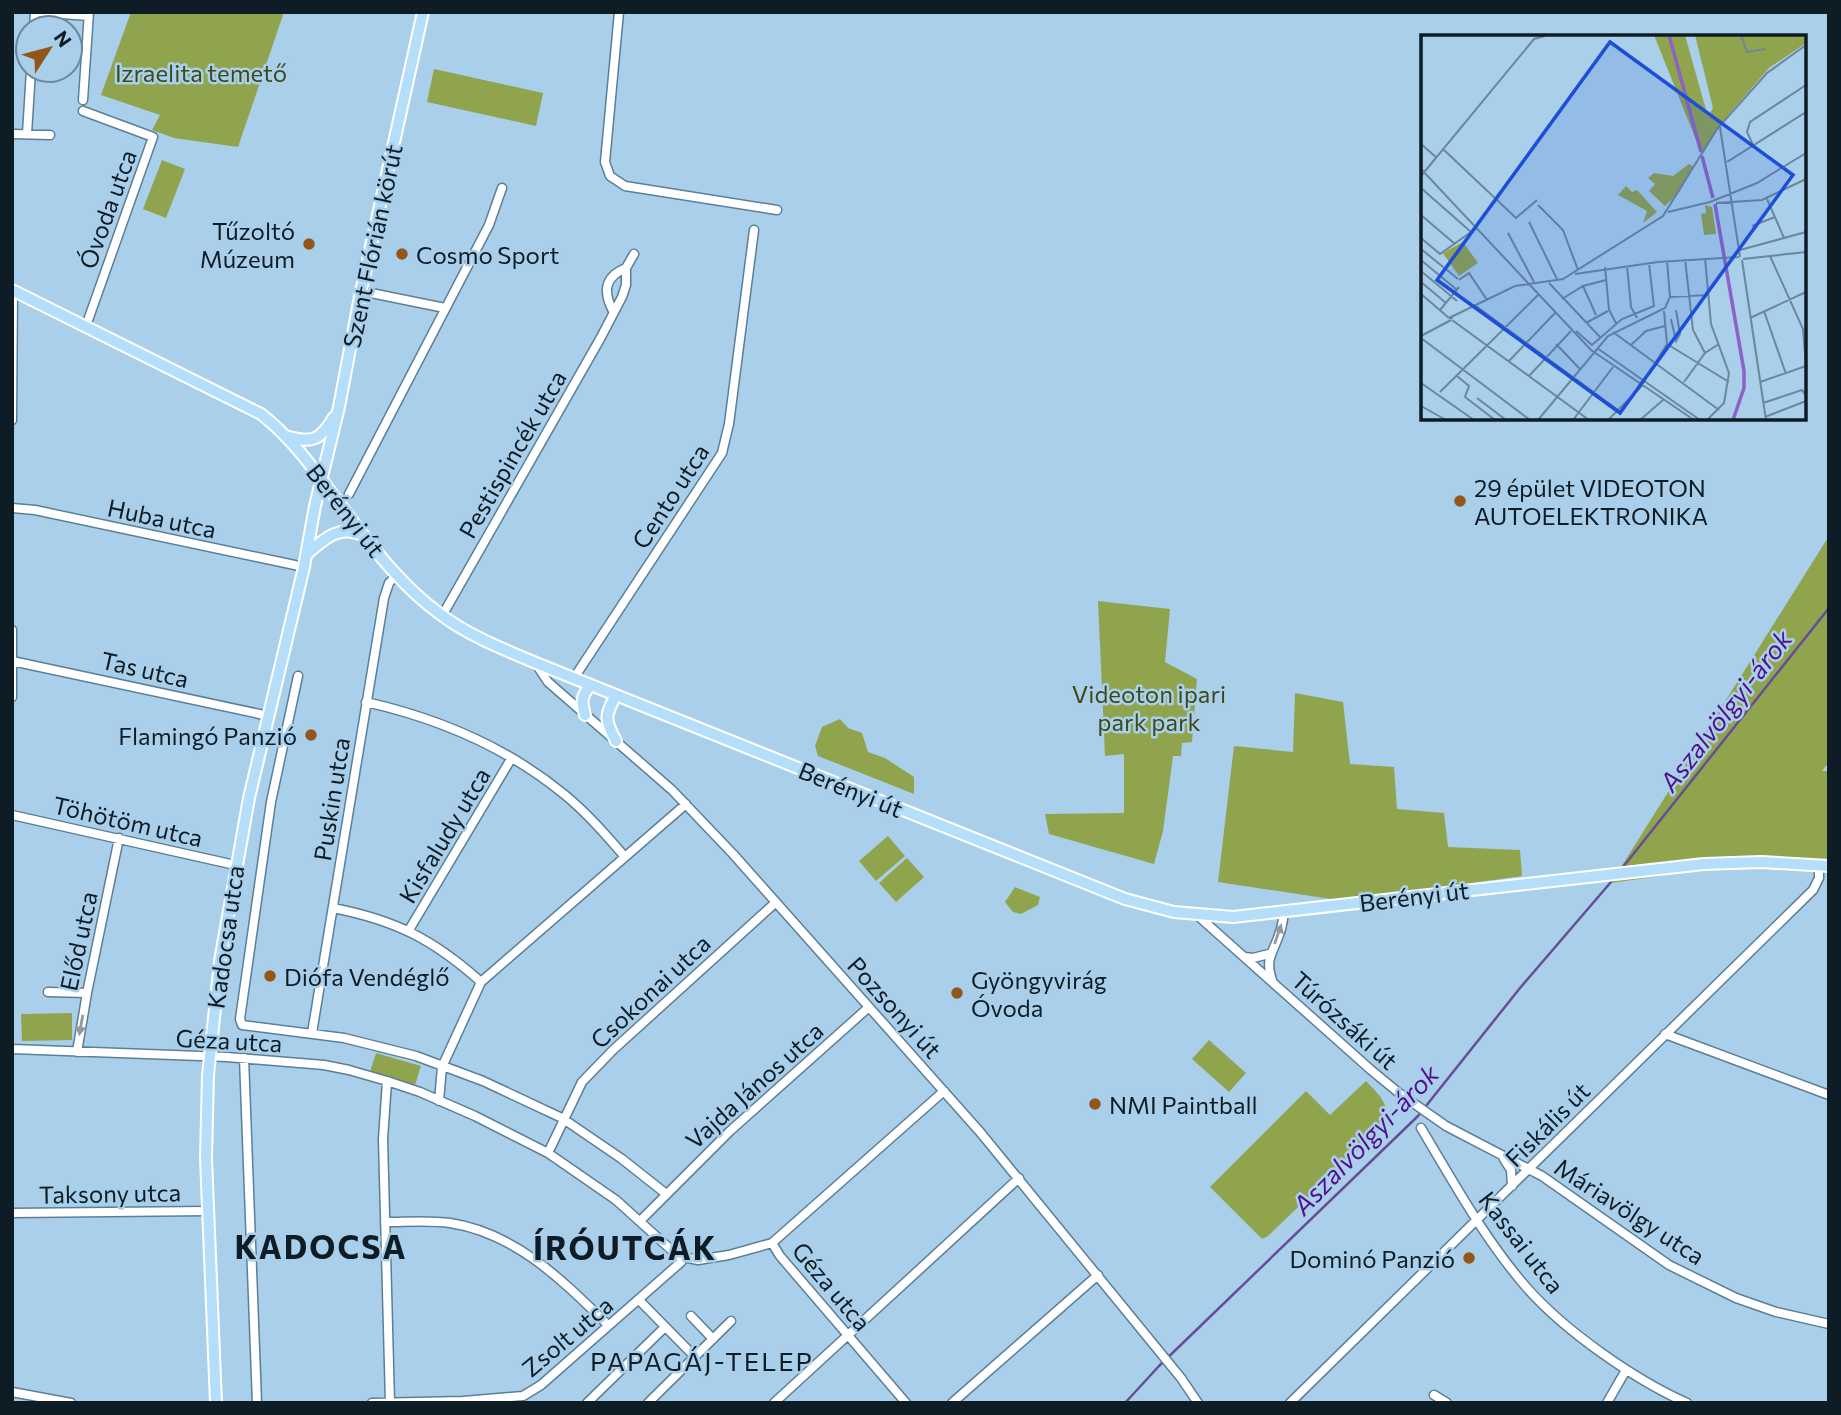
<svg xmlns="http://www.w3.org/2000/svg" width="1841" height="1415" viewBox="0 0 1841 1415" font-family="Commissioner,sans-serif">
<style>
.green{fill:#90a44e}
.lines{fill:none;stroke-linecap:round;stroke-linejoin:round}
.stream{stroke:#664e96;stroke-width:2.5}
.minor-casing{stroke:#5b7f98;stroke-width:11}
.major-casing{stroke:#fff;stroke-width:14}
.minor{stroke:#fff;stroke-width:8}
.major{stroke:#b5defb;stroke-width:10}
.oneway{fill:#93999d}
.poi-dot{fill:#935619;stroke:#a9cfea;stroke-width:2.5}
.labels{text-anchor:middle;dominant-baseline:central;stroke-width:5;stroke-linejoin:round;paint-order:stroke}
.park-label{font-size:24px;fill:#3f4918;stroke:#a9cfea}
.street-label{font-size:24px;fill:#0e1c26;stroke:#a9cfea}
.poi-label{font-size:24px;fill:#0e1c26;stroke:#a9cfea;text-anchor:start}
.water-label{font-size:26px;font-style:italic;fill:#50108c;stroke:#a9cfea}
.neighbourhood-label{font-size:26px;letter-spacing:2px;fill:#0e1c26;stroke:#a9cfea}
.district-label{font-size:32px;font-weight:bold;letter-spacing:2px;fill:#0e1c26;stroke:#a9cfea}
.inset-river{fill:none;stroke:#8b63c6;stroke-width:3.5}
.inset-road{fill:none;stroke:#6b879c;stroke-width:2}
.view{fill:#1d4ed8;fill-opacity:0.15;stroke:#1d4ed8;stroke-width:3.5}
.inset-edge{fill:none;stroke:#0e1c26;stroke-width:3.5}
</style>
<rect width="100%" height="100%" fill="#a9cfea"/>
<path class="green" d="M131 12H284L238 147 174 138 152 130 160 115 101 95Z
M434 69 543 93 536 126 427 102Z
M162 160 185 169 166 218 143 209Z
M1829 536V762L1822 771H1829V863L1759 862 1611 883Z
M1098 601 1170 609 1165 662 1197 679 1192 742 1182 743 1181 756H1173L1163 831 1154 864 1049 834 1045 814 1124 813V754L1105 756Z
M1295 693 1343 702 1350 764 1394 767 1397 809 1444 813 1448 847 1520 850 1522 876 1344 901 1218 882 1234 746 1293 752Z
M840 719 848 728 862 733 868 752 885 758 914 777V794L818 756 815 746 822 727Z
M888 836 905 856 876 881 859 861Z
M907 858 924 877 896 902 879 883Z
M1015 887 1040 897 1038 905 1021 914 1013 912 1005 902Z
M72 1013V1040L22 1041 21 1014Z
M1209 1040 1246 1073 1229 1092 1192 1059Z
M376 1053 421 1066 415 1085 370 1072Z
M1366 1081C1379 1095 1391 1104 1385 1124L1268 1236 1262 1239 1210 1187 1306 1091 1330 1115Z"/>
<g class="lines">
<path class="stream" d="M1623 867 1829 608
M1125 1403 1159 1366 1418 1116 1520 988 1611 882"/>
<defs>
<path id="minor" d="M36 12 88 16
M619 12 605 162 610 176 625 186 777 210
M34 28 35 12
M83 100 89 12
M83 111 153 137 86 326
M12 134 50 135
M27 134 31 70
M361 291 445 308
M613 311C603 292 604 277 626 268
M12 420 13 291
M349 494 489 225 502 188
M12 508 35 510 304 567
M442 616 600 339 622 297 626 285V268L634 254
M12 630V697
M12 661 269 716
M536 664 548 682 672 790 733 854 980 1132 1181 1378 1198 1403
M298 676 271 802 240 1019 242 1025 344 1038 416 1056 483 1081 562 1118 622 1159 665 1193
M574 678 722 453 729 424 754 230
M366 702C437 718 508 748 565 795 587 813 606 835 625 857
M12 815 235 865
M333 908C395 920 433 939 481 982
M1197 915 1371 1070 1399 1093 1446 1126 1542 1176 1669 1265 1736 1298 1776 1312 1829 1324
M409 930 511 759
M1245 957 1253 958 1269 954
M1272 980C1265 959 1272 955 1279 935 1282 928 1283 920 1284 912
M48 992 87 993
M312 1033 384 598 389 583 397 575
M1665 1034 1829 1095
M12 1049 227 1057 324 1065 349 1070 387 1081 420 1092 475 1116 548 1153 616 1200 678 1256 698 1260 729 1255 772 1243 944 1091
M77 1052 87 993 119 838
M244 1058 257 1403
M387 1081 383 1139 390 1403
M439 1101 442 1067 481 982 686 804
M1421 1128C1454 1183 1485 1240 1527 1288 1565 1331 1635 1380 1687 1403
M548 1153 582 1082 613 1050 775 903
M1504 1159 1511 1170 1512 1186
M12 1213 207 1211
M641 1220 730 1131 869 1007
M385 1222C406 1222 429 1220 450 1223 516 1233 563 1281 608 1325
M772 1243 780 1256 906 1403
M639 1300 695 1357
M691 1316 713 1339
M12 1392 71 1403
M1434 1395 1447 1403
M372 1403 463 1401 523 1396 541 1385 681 1262 683 1258
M587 1403 665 1327
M648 1403 731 1321
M774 1403 1019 1178
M952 1403 1098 1275
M1290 1403 1813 890 1819 878V865
M1607 1403 1626 1370"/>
<path id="major" d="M12 290 261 414C297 442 321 480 349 516 375 551 404 588 440 614 469 636 503 649 536 663L1125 899 1174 912 1233 917 1704 864 1761 862 1829 866
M285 436C312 443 319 442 334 417
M307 554C323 540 339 524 362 535
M616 695C605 716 604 719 616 741
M585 715C581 701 581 696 591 685
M216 1403 206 1158 208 1075 220 961 249 798 304 567 315 506 339 407 361 291 423 12"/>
</defs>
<use href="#minor" class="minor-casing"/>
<use href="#major" class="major-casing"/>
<use href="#minor" class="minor"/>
<use href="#major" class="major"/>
</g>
<defs><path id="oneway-solid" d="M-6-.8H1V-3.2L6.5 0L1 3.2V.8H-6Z" transform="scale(1.75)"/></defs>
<g class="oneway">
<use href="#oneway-solid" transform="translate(1278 934) rotate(-71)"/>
<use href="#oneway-solid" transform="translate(81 1025) rotate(100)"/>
</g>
<g class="poi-dot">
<circle cx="309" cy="244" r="7"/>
<circle cx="402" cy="254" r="7"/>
<circle cx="1460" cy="501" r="7"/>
<circle cx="311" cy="735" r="7"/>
<circle cx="270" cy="976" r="7"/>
<circle cx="957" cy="993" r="7"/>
<circle cx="1095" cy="1104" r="7"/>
<circle cx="1469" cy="1258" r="7"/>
</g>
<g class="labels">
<g class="park-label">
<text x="201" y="72">Izraelita temető</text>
<text x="1149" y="693">Videoton ipari<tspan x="1149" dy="28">park park</tspan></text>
</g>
<g class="street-label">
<text transform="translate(107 209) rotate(-70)">Óvoda utca</text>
<text transform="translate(372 246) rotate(-78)">Szent Flórián körút</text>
<text transform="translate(512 454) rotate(-60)">Pestispincék utca</text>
<text transform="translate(670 496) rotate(-57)">Cento utca</text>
<text transform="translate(346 510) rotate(52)">Berényi út</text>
<text transform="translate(162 518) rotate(12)">Huba utca</text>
<text transform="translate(145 669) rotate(13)">Tas utca</text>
<text transform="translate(851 789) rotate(22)">Berényi út</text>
<text transform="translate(331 799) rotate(-81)">Puskin utca</text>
<text transform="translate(128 821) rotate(13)">Töhötöm utca</text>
<text transform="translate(444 835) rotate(-59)">Kisfaludy utca</text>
<text transform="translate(1414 896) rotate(-7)">Berényi út</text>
<text transform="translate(225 937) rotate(-82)">Kadocsa utca</text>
<text transform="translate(78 941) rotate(-78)">Előd utca</text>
<text transform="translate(650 991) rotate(-43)">Csokonai utca</text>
<text transform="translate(895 1007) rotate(48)">Pozsonyi út</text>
<text transform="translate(1345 1020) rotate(42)">Túrózsáki út</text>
<text transform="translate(229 1040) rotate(3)">Géza utca</text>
<text transform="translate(754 1085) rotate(-42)">Vajda János utca</text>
<text transform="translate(1547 1124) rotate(-45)">Fiskális út</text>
<text transform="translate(110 1193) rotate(-1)">Taksony utca</text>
<text transform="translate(1630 1211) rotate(33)">Máriavölgy utca</text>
<text transform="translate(1522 1242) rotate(52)">Kassai utca</text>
<text transform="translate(832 1286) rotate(50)">Géza utca</text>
<text transform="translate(567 1336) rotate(-40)">Zsolt utca</text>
</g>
<g class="poi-label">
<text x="295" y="230" text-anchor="end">Tűzoltó<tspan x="295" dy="28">Múzeum</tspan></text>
<text x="416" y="254">Cosmo Sport</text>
<text x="1474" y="487">29 épület VIDEOTON<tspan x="1474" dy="28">AUTOELEKTRONIKA</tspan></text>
<text x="297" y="735" text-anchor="end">Flamingó Panzió</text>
<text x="284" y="976">Diófa Vendéglő</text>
<text x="971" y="979">Gyöngyvirág<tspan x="971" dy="28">Óvoda</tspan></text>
<text x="1109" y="1104">NMI Paintball</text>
<text x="1455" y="1258" text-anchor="end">Dominó Panzió</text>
</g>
<g class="water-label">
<text transform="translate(1725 710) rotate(-52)">Aszalvölgyi-árok</text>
<text transform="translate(1365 1139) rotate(-46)">Aszalvölgyi-árok</text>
</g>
<g class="neighbourhood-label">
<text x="702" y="1360">PAPAGÁJ-TELEP</text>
</g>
<g class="district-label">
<text x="321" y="1246">KADOCSA</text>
<text x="625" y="1247">ÍRÓUTCÁK</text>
</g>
</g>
<g transform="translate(1421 35)">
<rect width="385" height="385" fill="#a9cfea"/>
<path d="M233 0H264L287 82 292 73 274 0H385V8L348 33 302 86 281 120ZM268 129 272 131 259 156 244 171 228 156 234 149 227 143 233 138 252 141ZM205 151 211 157 216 155 236 177 222 188 226 176 197 160ZM284 170 291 172 295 199 283 200 280 179 285 178ZM42 207 57 228 38 241 22 218Z" fill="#90a44e"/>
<path class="inset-river" d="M248 0 280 117M281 121 292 163M294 169 323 336V353L312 385"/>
<path class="inset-road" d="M320 0 326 17 344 14M299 92 319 222M0 109 16 123M332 110 326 97 329 87 385 50M23 115 95 183 116 165M306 127 385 77M0 134 170 315 273 385M0 141 113 4 124 1M0 153 50 197 19 219 0 203M346 164 363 203M295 168 341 165 385 144M117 170 142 195 157 235M247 177 289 167 336 148 385 118M0 180 34 209M108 187 136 244M331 191 354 182M87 198 113 247M0 214 37 244M319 215 385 197M284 223 290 289 308 338 303 368 286 385M264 224 272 295 284 318M322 224 385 217M0 225 36 255M321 225 345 385M228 228 233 272M206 231 210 272 216 283M184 232 188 275 195 288M0 236 36 266M154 239 237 227 318 222M38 245 48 238 66 265M0 247 25 268M128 248 179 302M162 251 175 280M0 259 28 283M249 262 287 260M141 264 162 251 185 245M55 271 197 375M19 275 38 252M343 276 365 339M32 283H28L94 251 142 244 242 181 296 94 346 38 385 10M329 283 385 257M250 284 255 306 259 299 255 275M31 285 168 385M165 288 187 276M155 296 171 310 201 284 233 271M192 297 298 375M0 301 30 285M0 303 109 385M135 309 159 334M246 309 308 347M210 310 225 296 244 291M176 313 279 385M88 326 134 278M36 341 48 351 44 362 74 385M108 341 150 296M263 347 284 318 298 309M339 347 385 331 382 294 349 221M0 348 53 385M19 357 118 259M56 363 85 385M342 368 381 355 385 361M0 371 25 385M344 382 385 366M117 385 187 301 244 273 249 262 246 226M152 385 192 332M187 385 219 353 246 309 243 276M219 385 242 365"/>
<path class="view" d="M189 7 372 140 199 378 16 245Z"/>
<rect width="385" height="385" class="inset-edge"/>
</g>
<rect width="1841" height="1415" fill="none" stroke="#0e1c26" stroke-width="28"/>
<g transform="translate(49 49) rotate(54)"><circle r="33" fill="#a9cfea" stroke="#6b879c" stroke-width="2"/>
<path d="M0-5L12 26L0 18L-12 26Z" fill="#935619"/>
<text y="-10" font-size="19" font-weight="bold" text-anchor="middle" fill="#0e1c26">N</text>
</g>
</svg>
